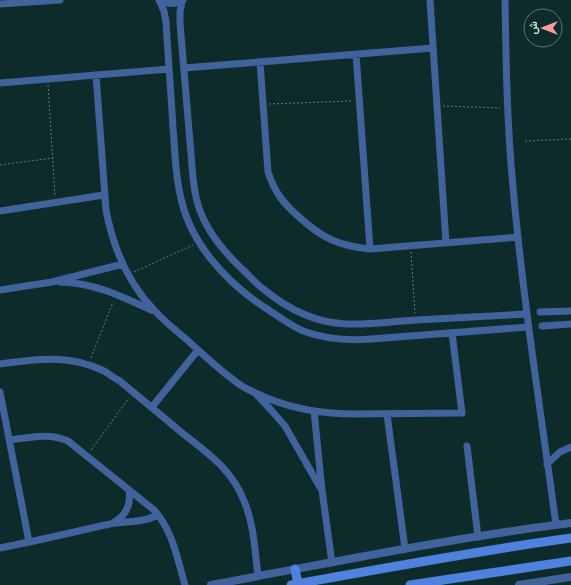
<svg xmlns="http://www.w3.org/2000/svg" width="571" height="585" viewBox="0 0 571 585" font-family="'Exo 2',Vazirmatn,sans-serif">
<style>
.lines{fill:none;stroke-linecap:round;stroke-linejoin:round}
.path{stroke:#5d8081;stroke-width:1;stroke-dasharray:2 2;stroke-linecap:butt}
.minor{stroke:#41629a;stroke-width:7}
.tertiary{stroke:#41629a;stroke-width:8}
.secondary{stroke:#4e82dd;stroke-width:9}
</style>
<rect width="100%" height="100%" fill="#0e2b2c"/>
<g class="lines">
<path class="path" d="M48 85 55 196
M269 104 352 101
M443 106 500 108
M525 141 571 139
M0 165 53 158
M411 252 415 313
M134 272 193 245
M91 358 113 302
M91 450 129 398"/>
<path class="minor" d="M159 0 164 11 166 22C168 57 171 92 173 128 175 149 175 172 180 194 189 242 225 281 264 307 277 315 289 325 303 331 325 339 348 341 371 339L528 327
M159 0C168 4 175 5 183 0
M430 0 446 243
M505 0C506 62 507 125 513 187 523 300 541 413 556 525
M182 1 180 12V23L192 166C193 180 194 194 199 208 207 232 224 252 242 269 249 275 255 283 262 288 286 308 316 323 347 324 371 325 394 321 417 320 454 318 490 316 527 314
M0 4 60 0
M356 54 370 249
M260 62 268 172C275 193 283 203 299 217 322 238 339 246 370 249L518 237
M184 68 433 48
M96 75 106 210C113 247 128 283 154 310 164 321 175 330 186 339 204 355 222 373 242 386 250 391 258 394 267 398 296 410 324 414 356 414L462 413 452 333
M0 83 169 69
M0 211 104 195
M60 282C95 283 121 296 151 310
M0 290 52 282 123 264
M540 312 571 311
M542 326 571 324
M0 364C37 359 69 354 104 371 109 374 114 378 120 381 140 398 161 415 181 432 206 452 232 469 244 501 254 524 255 551 258 576
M0 392 29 542
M257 395 271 410 285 426 321 489
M152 407 198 350
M314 411 322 490 332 563
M387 414 405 549
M9 440C30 438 48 432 68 441L154 510C173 531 177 558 185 585
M467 446 478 537
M547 464 560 452 571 447
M114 522C127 515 131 504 129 490
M0 548C37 541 73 532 110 524 126 521 142 523 158 515"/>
<path class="tertiary" d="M211 585C330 563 450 538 571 523
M519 585 571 577"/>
<path class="secondary" d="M295 569 298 584
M291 585C384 568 477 551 571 538
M410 585 571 561"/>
</g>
<g transform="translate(543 28) rotate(270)"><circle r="19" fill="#0e2b2c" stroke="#567779"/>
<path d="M0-3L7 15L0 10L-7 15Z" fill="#f59b9a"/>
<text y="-6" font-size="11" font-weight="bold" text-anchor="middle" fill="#c1eaed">ش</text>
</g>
</svg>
